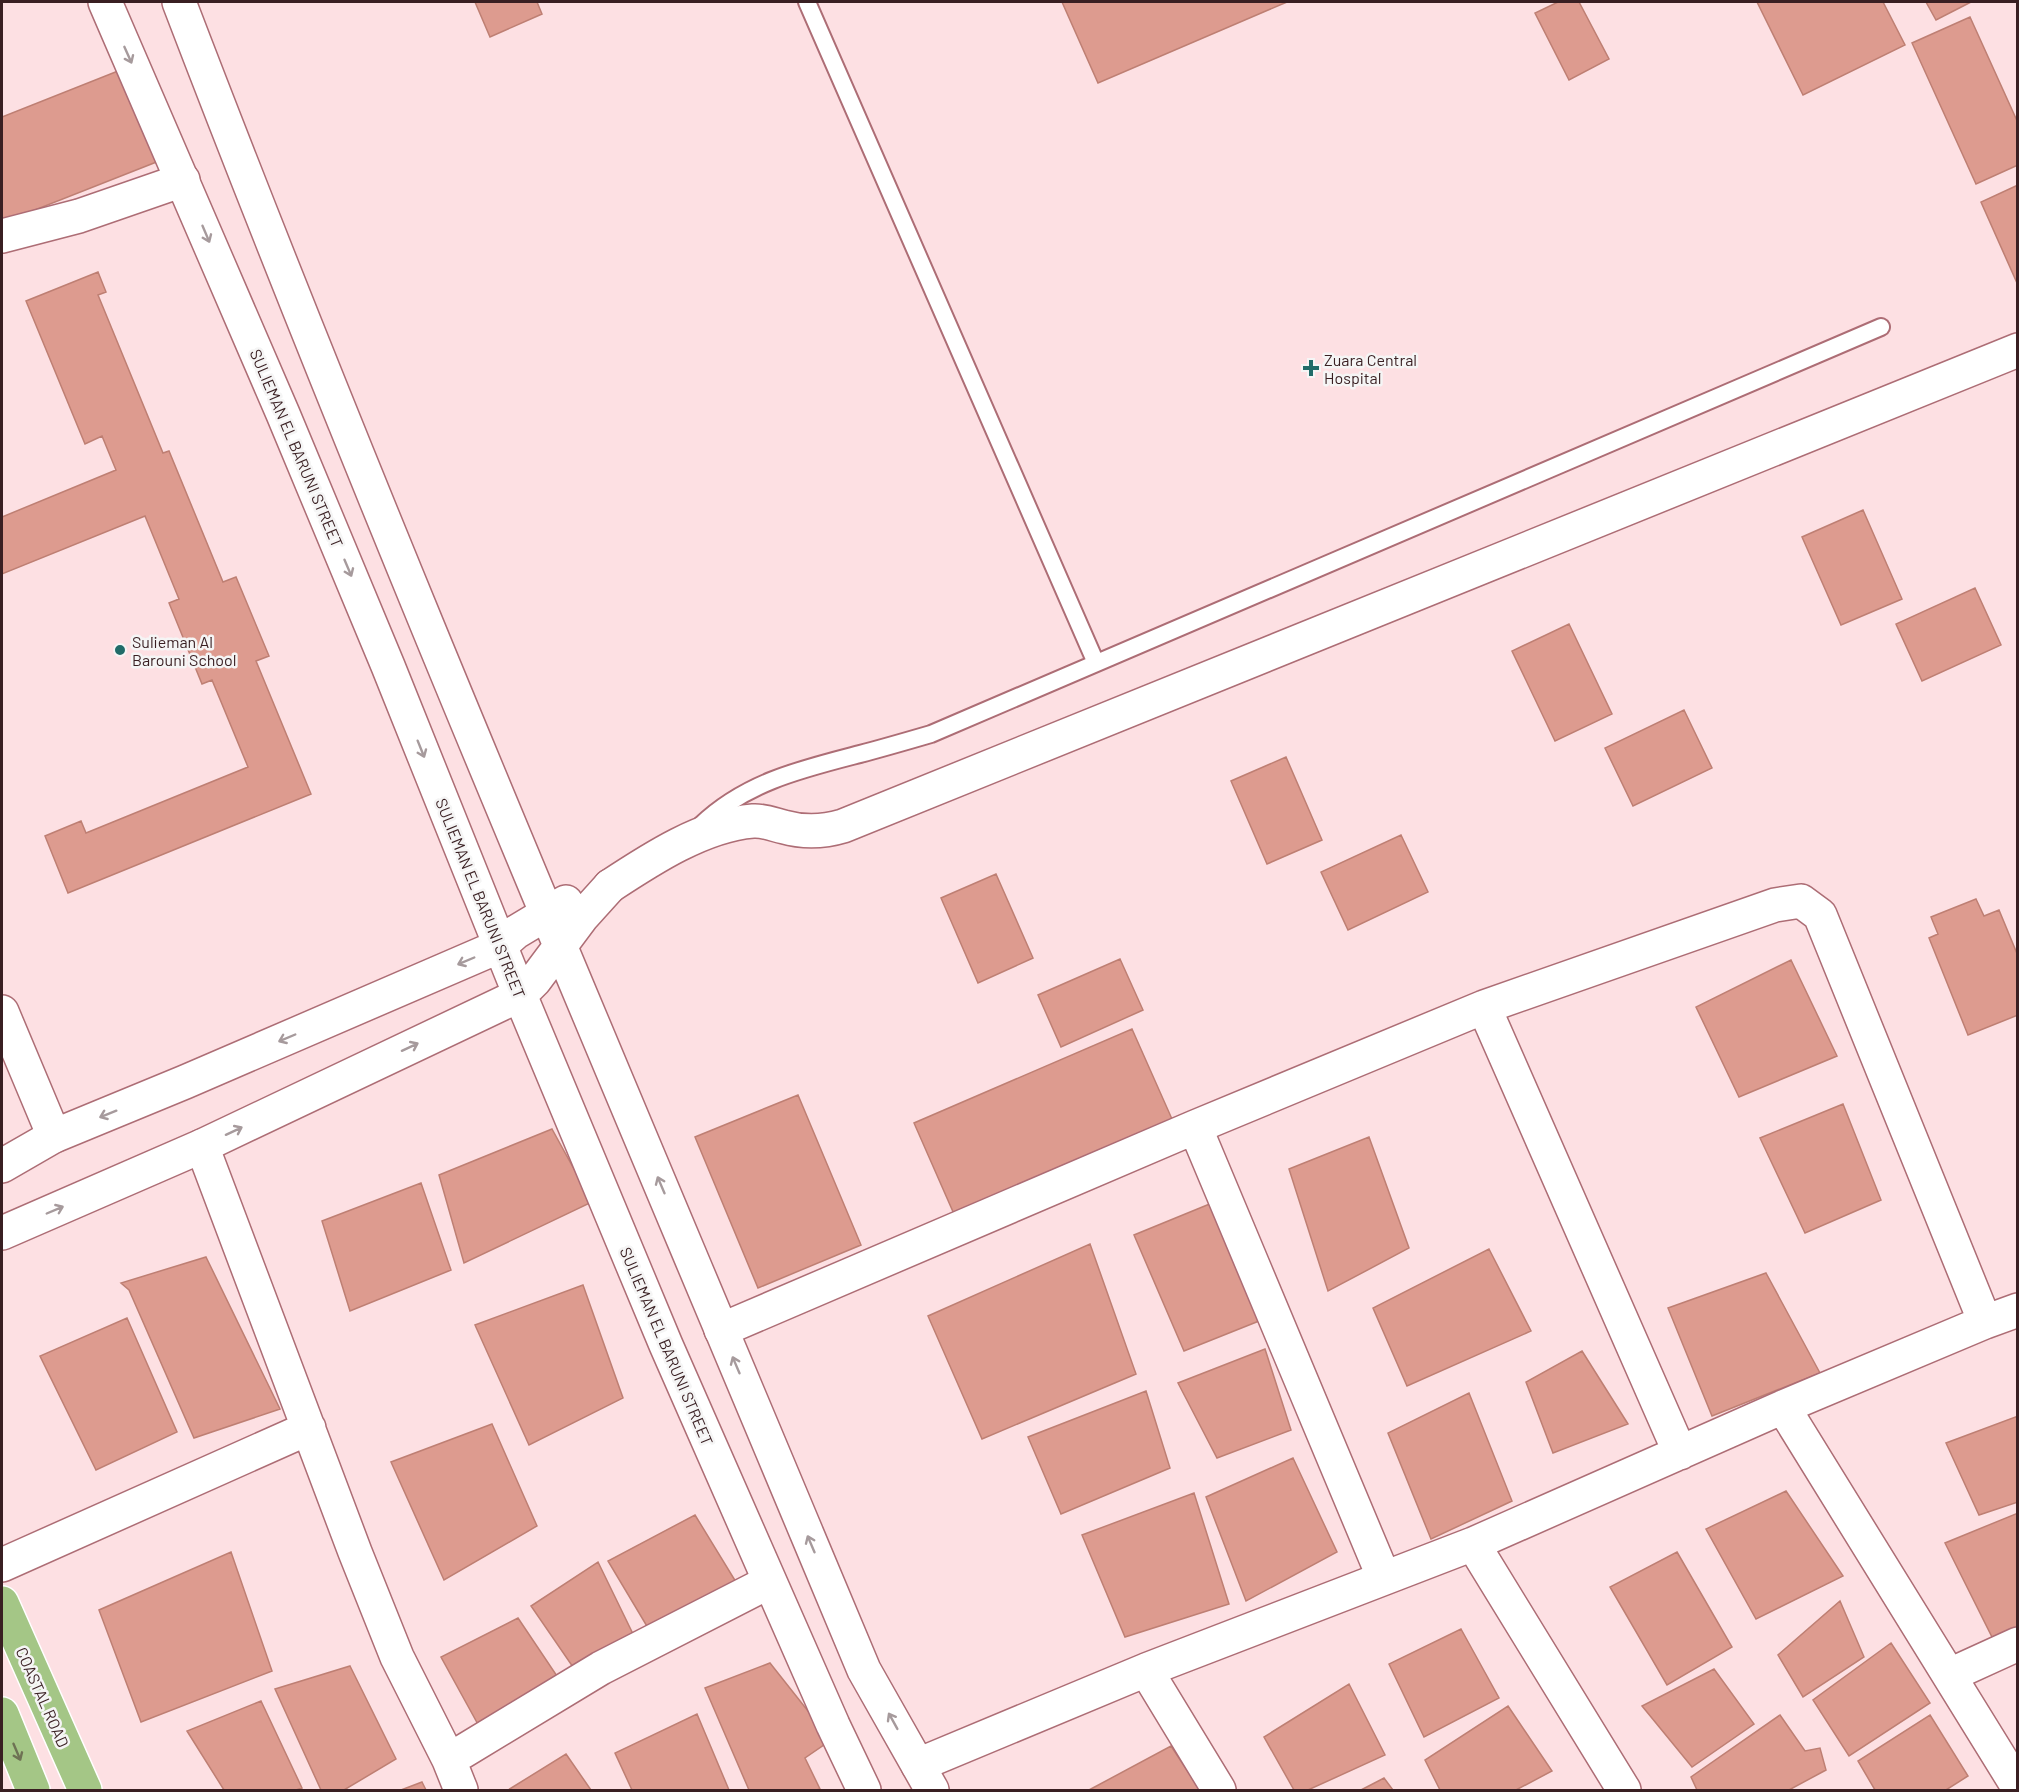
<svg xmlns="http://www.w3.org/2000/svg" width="2019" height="1792" viewBox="0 0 2019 1792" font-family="Barlow,sans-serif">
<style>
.building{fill:#dd9b8f;stroke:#be7f73;stroke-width:1.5}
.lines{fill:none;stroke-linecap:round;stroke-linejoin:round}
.lane-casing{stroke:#ad6d75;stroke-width:20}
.street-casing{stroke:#ad6d75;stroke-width:36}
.secondary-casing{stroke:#ad6d75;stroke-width:36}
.highway-casing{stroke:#fff;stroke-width:36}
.lane{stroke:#fff;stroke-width:16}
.street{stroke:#fff;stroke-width:33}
.secondary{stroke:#fff;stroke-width:33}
.highway{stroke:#a4c686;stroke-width:33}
.oneway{stroke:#a69a9c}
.oneway2{stroke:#6e7254}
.poi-dot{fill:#206b68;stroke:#f5f5f5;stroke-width:2}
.labels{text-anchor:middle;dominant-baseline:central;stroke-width:5;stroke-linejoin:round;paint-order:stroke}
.poi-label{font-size:16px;fill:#391f22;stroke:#f5f5f5;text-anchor:start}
.street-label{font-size:16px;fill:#391f22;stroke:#f5f5f5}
</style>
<rect width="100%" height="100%" fill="#fde0e3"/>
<path class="building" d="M475 2H537L542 14 490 37Z
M1062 2H1287L1098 83Z
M1558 2H1579L1609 59 1569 80 1535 13Z
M1757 2H1883L1905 45 1803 95Z
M1926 2H1971L1936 20Z
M1970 17 2018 123V165L1976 184 1912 43Z
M123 69 159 161 2 223V117Z
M2018 185V283H2017L1981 202Z
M98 272 106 292 98 295 163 453 169 451 223 582 236 577 269 656 256 661 311 794 68 893 45 836 81 821 86 833 248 767 212 680 202 684 169 603 179 599 145 516 2 574V517L116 470 102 436 85 444 26 301Z
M1863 510 1902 599 1841 625 1802 537Z
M1975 588 2001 645 1922 681 1896 624Z
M1569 624 1612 714 1555 741 1512 651Z
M1684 710 1712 768 1633 806 1605 748Z
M1286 757 1322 840 1267 864 1231 781Z
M1401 835 1428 892 1348 930 1321 872Z
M996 874 1033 958 978 983 941 898Z
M1976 899 1984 916 1999 910 2018 956V1015L1968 1035 1929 938 1938 934 1931 917Z
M1120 959 1143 1010 1061 1047 1038 995Z
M1791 960 1837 1056 1739 1097 1696 1007Z
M1132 1029 1172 1119 954 1214 914 1123Z
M798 1095 861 1245 758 1288 695 1137Z
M1843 1104 1881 1200 1805 1233 1760 1138Z
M552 1129 592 1202 464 1263 439 1175Z
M1369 1137 1409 1248 1328 1291 1289 1169Z
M421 1183 451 1270 350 1311 322 1221Z
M1212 1203 1264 1319 1184 1351 1134 1235Z
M1090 1244 1136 1374 982 1439 928 1316Z
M1489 1249 1531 1331 1407 1386 1373 1308Z
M206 1257 280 1409 194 1438 129 1290 121 1283Z
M1766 1273 1820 1373 1712 1416 1668 1308Z
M583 1285 623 1398 529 1445 475 1325Z
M127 1318 177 1432 96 1470 40 1356Z
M1265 1349 1291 1430 1217 1458 1178 1383Z
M1582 1351 1628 1424 1553 1453 1526 1382Z
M1146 1391 1170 1468 1061 1514 1028 1437Z
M1469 1393 1512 1501 1431 1539 1388 1433Z
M2018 1416V1502L1979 1515 1946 1443Z
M492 1424 537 1526 444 1580 391 1462Z
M1293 1458 1337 1552 1246 1601 1206 1497Z
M1786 1491 1843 1576 1756 1619 1706 1529Z
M1194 1493 1229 1604 1125 1637 1082 1535Z
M2018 1513V1630L1993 1639 1945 1543Z
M695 1515 736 1582 648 1628 608 1561Z
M231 1552 272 1671 141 1722 99 1610Z
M1677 1552 1732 1647 1667 1685 1610 1587Z
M598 1562 633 1634 575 1670 531 1606Z
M1840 1601 1864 1657 1803 1697 1778 1655Z
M518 1618 559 1679 480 1728 441 1657Z
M1461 1629 1499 1698 1424 1737 1389 1664Z
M1891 1643 1930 1703 1849 1756 1813 1700Z
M770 1663 831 1740 805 1758 820 1789 816 1790H749L705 1688Z
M350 1666 396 1759 344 1790H321L275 1689Z
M1714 1669 1754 1724 1692 1767 1642 1706Z
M1349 1684 1385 1755 1308 1790H1294L1264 1737Z
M261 1701 302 1788 296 1790H224L187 1731Z
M1508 1706 1552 1771 1516 1790H1440L1425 1760Z
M697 1714 729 1790H632L615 1753Z
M1780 1715 1805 1751 1820 1748 1826 1770 1789 1790H1697L1691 1777Z
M1930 1715 1968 1776 1946 1790H1875L1858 1761Z
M1171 1746 1200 1790H1089Z
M566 1754 591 1790H508Z
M1384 1778 1393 1790H1361Z
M422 1782 426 1790H401Z"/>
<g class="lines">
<defs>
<path id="lane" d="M807 2 1096 663
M701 825C746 782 802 769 860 754 883 748 907 741 931 734L1881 327"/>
<path id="street" d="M2 236 79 216 183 180
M610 886C651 859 703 825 753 821 763 820 775 825 784 827 805 833 823 832 843 826L2018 350
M1484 1007 1680 1453
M2 1012 54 1136
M1195 1127 1384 1578
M202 1146 355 1552 397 1657 449 1760 461 1790
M721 1330 1195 1127 1484 1007 1775 905 1801 901 1820 915 1985 1322
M1783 1407 2018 1787
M1473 1544 1624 1790
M2 1565 309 1428
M1146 1670 1219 1790
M1950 1675 2018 1644
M449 1760 601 1668 769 1582
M918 1765 1146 1670 1473 1544 1783 1407 1985 1322 2018 1310"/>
<path id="secondary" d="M105 2 283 414 388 666 520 995 666 1345 833 1725 864 1790
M179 2C376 517 594 1025 807 1534L864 1670 932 1790
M2 1166 54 1136 185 1082 500 946 516 932 566 902
M2 1233 202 1146 520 995 535 980 582 917 610 886"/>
<path id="highway" d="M2 1603 85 1790
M2 1714 33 1790"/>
</defs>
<use href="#lane" class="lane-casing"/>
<use href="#street" class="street-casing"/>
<use href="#secondary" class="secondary-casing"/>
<use href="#highway" class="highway-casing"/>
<use href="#lane" class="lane"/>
<use href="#street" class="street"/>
<use href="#secondary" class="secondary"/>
<use href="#highway" class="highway"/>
</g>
<defs><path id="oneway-shaft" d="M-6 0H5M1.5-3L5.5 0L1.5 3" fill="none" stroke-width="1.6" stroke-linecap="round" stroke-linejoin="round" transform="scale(1.5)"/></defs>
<g class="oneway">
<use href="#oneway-shaft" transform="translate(128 55) rotate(66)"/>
<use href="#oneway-shaft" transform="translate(206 234) rotate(67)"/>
<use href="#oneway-shaft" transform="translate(348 568) rotate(67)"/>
<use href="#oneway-shaft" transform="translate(421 749) rotate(68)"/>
<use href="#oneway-shaft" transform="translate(466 961) rotate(157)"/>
<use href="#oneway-shaft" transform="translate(287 1038) rotate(157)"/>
<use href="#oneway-shaft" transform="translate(410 1047) rotate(-25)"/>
<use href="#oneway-shaft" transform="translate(108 1114) rotate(158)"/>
<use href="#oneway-shaft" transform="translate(234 1131) rotate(-25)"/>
<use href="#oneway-shaft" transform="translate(661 1185) rotate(-113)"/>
<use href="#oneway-shaft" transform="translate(55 1210) rotate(-23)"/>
<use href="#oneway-shaft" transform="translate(736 1365) rotate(-113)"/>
<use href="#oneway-shaft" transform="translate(811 1544) rotate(-113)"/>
<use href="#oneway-shaft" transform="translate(893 1721) rotate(-119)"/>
</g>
<use class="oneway2" href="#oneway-shaft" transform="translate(17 1752) rotate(67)"/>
<g class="poi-dot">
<path d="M1308 359h6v6h6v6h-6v6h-6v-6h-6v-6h6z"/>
<circle cx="120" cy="650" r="6"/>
</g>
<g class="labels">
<g class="poi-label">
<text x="1324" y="359">Zuara Central<tspan x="1324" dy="18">Hospital</tspan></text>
<text x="132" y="641">Sulieman Al<tspan x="132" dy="18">Barouni School</tspan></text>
</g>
<g class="street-label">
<text transform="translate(297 448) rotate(67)">SULIEMAN EL BARUNI STREET</text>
<text transform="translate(481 898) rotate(68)">SULIEMAN EL BARUNI STREET</text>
<text transform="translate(667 1346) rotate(67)">SULIEMAN EL BARUNI STREET</text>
<text transform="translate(43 1697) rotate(66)">COASTAL ROAD</text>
</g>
</g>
<rect width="2019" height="1792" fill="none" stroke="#391f22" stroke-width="6"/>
</svg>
